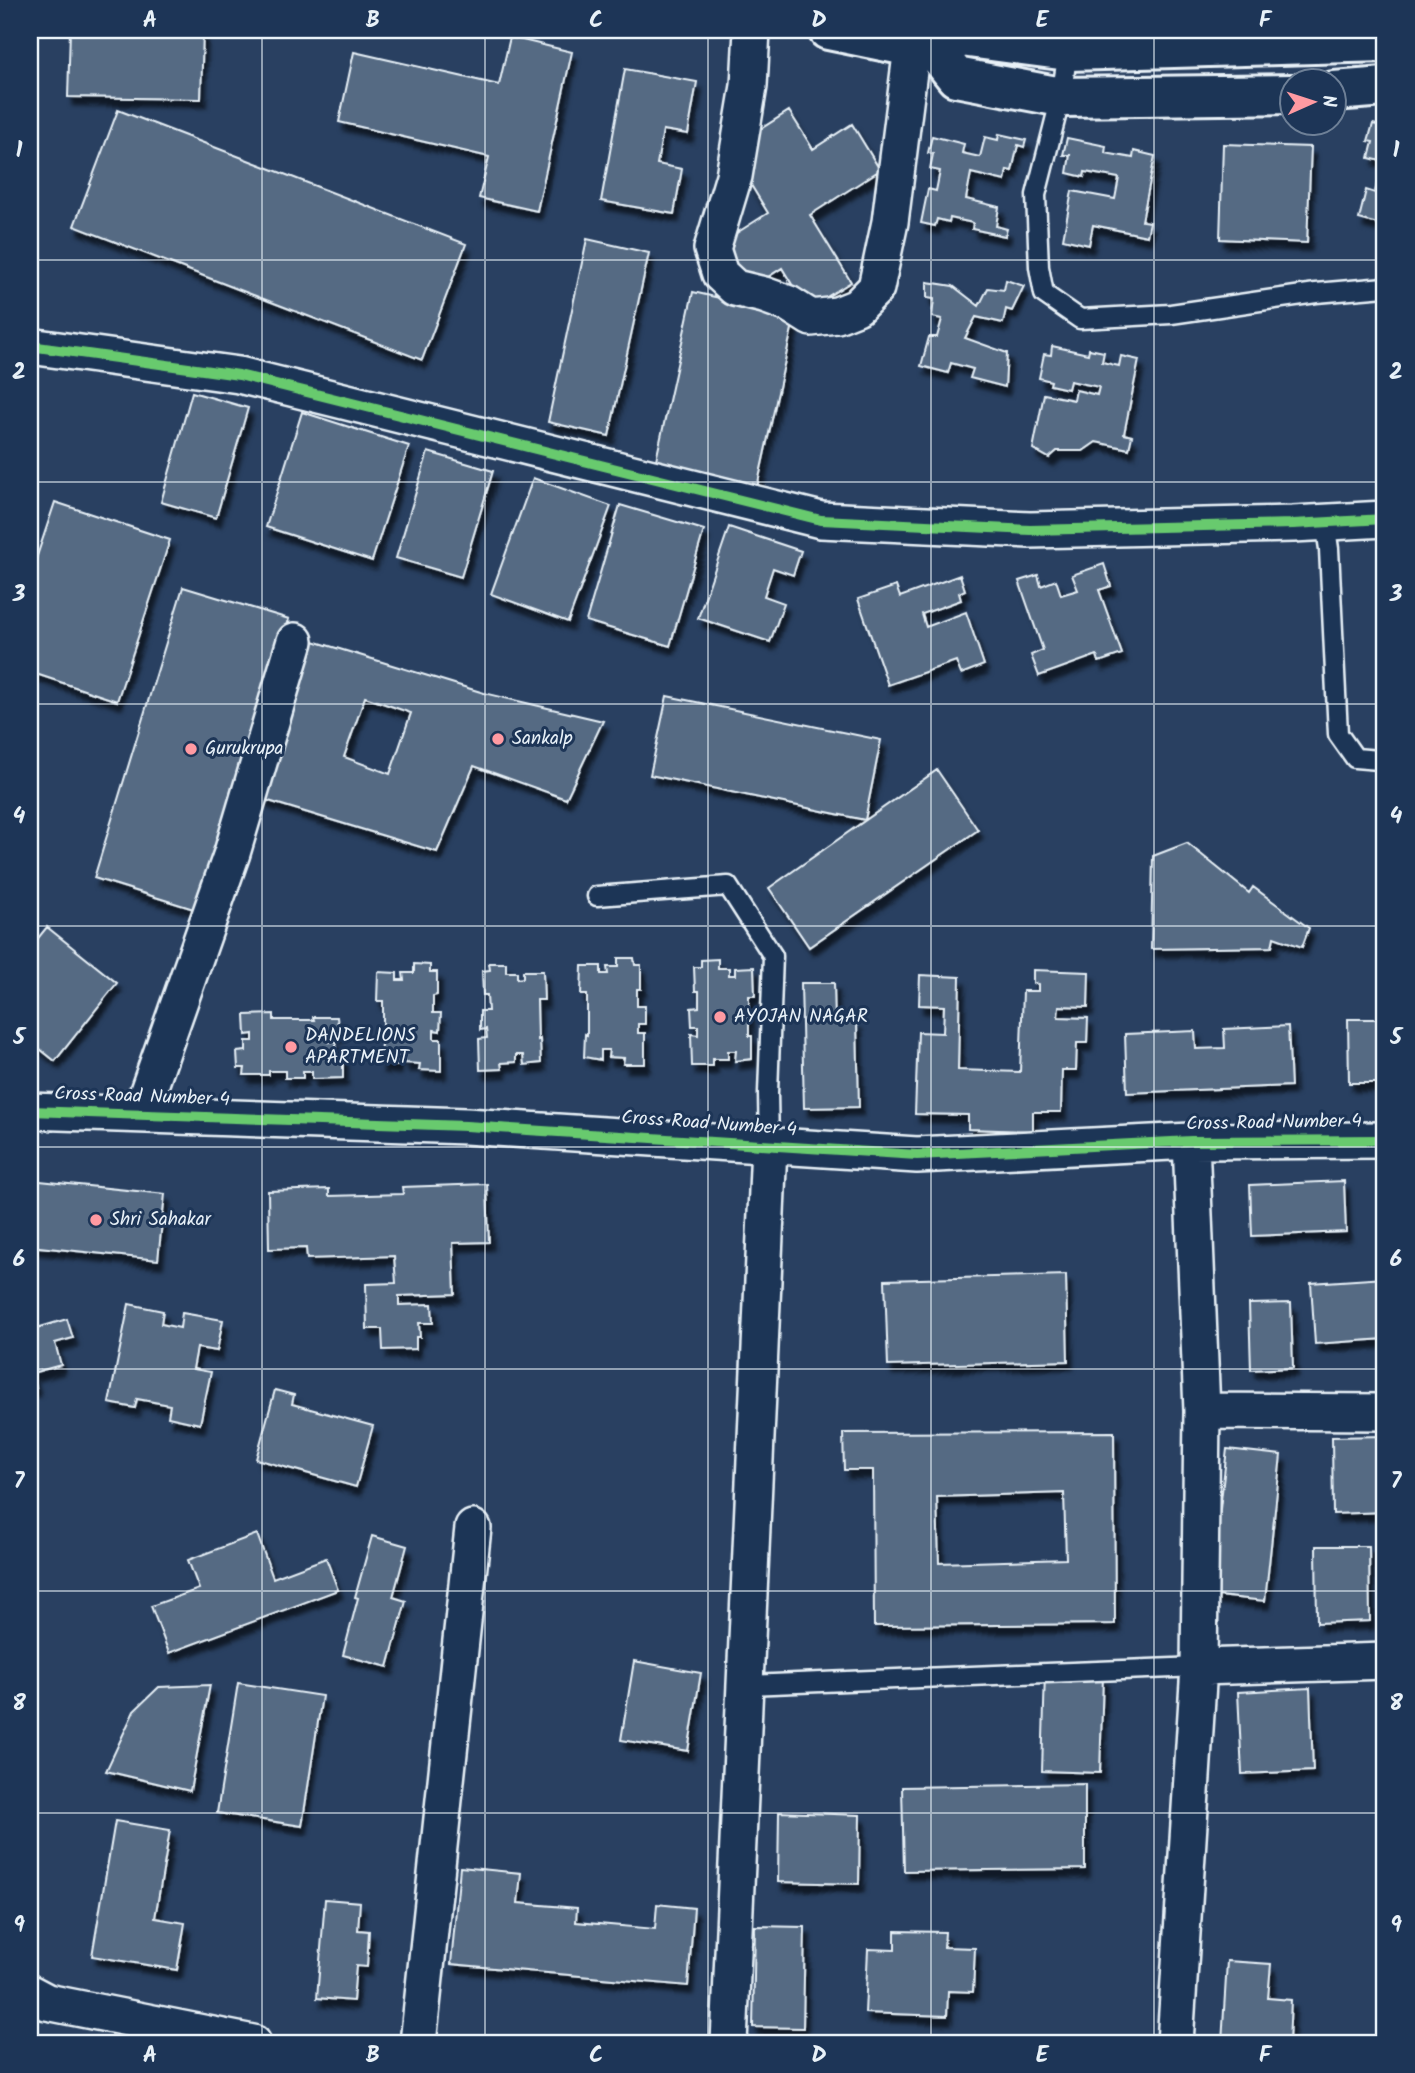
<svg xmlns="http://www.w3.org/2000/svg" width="1415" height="2073" viewBox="0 0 1415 2073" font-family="Kalam,sans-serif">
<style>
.building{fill:#556a83;stroke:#e8f1f8;stroke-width:2;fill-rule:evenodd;filter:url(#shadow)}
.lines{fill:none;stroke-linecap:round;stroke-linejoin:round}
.service-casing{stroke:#e8f1f8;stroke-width:23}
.minor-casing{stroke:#e8f1f8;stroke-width:40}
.tertiary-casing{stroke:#e8f1f8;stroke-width:44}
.service{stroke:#1d3557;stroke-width:18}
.minor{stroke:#1d3557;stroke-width:35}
.tertiary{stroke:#1d3557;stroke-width:38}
.cycleway-casing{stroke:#1d3557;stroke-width:15}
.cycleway{stroke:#67ca6e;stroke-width:10}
.grid{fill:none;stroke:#e8f1f8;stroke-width:2;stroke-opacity:0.55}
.poi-dot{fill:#ff9aa2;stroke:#1d3557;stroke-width:2.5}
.labels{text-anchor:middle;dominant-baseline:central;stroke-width:6;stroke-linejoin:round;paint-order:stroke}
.poi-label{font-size:19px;fill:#e8f1f8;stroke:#1d3557;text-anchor:start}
.street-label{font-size:19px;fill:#e8f1f8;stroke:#1d3557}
.neatline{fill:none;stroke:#e8f1f8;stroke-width:2.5}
.grid-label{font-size:23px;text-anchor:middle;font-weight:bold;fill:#e8f1f8}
</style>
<defs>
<filter id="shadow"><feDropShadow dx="4.5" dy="8" stdDeviation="2" flood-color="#0009"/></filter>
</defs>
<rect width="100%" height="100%" fill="#294061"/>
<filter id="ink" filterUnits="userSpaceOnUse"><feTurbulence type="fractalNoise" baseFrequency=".0143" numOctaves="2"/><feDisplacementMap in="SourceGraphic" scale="14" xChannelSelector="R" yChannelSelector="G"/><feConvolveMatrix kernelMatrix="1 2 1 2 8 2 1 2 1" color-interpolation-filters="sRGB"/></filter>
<g filter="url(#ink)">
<path class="building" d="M70 30H203L201 99 68 97Z
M510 37 572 52 537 211 479 198 489 157 339 122 354 52 499 85Z
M625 69 697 82 688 134 663 130 657 164 682 169 674 214 601 201Z
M118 110 466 244 422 360 74 226Z
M789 111 813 149 852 124 880 170 810 215 851 282 807 309 782 268 742 294 713 248 768 213 729 149Z
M1373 124 1385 127V162L1369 158 1373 142 1368 141Z
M999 134 1026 140 1024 147 1018 145 1012 171 1007 170 1005 181 971 173 966 199 999 207 996 226 1007 229 1005 236 972 229 973 223 950 218 949 222 937 219 935 226 921 223 928 189 936 191 940 171 930 169 933 154 928 153 932 136 964 144 962 153 980 157 985 137 998 140Z
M1067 138 1106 146 1105 153 1133 158 1134 151 1155 156 1142 221 1150 222 1147 236 1093 225 1089 245 1063 239 1072 191 1115 199 1119 178 1085 172 1084 177 1067 173 1070 155H1063Z
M1223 144 1311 147 1307 243 1220 239Z
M1377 183 1385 185V226L1359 219 1366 190 1375 193Z
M587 239 649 253 609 436 548 422Z
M1006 280 1024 286 1012 311 1006 309 1003 323 976 317 965 338 1007 353 1005 387 970 378 973 369 951 363 948 373 921 366 929 337H937L942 319 932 317 934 299 927 298V282L953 286 979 306 988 288 1004 290Z
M693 292 795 315 756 492 654 469Z
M1052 346 1088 354 1089 349 1104 352 1102 362 1119 366 1121 356 1139 360 1124 434 1132 436 1129 449 1096 442 1083 451H1057L1049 458 1033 449 1044 394 1074 400 1076 390 1097 395 1099 387 1070 381 1068 389 1050 385 1051 381 1039 378 1044 354 1051 355Z
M192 392 248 408 216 518 161 502Z
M302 412 409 446 372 561 266 527Z
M428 452 493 471 461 577 396 558Z
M533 478 611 506 568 622 491 594Z
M55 502 170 540 117 701 30 672V577Z
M620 505 704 530 670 646 586 621Z
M729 527 801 551 793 575 773 568 764 596 784 603 770 642 698 618Z
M1104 564 1111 586 1099 590 1122 654 1099 662 1097 655 1039 676 1031 655 1043 650 1019 581 1038 575 1041 586 1056 580 1061 595 1078 590 1072 575Z
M960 575 965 590 959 593 961 600 922 614 926 627 966 612 984 665 961 674 956 661 888 685 858 599 896 586 900 597Z
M183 587 289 619 200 911 94 878Z
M310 640 484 693 603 721 566 799 474 766 437 852 262 799ZM365 697 411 713 390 774 344 757Z
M667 696 881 740 865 820 650 775Z
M937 770 978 830 809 947 769 888Z
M1187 843 1249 893 1253 887 1309 928 1302 947 1274 937 1272 947 1151 949 1153 856Z
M47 927 117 983 55 1061 30 1041V948Z
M618 958H634L635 965H641V989H637V1006H645V1024H638V1033H645V1064H623L624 1058 608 1057 609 1050H601V1060L584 1057 585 1034 587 1035V995H581L582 966H601V974H608L607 967H618Z
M718 959V968H729V975H735V968L754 967 755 996H749V1036H752V1059L735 1061 736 1051H728V1059H713V1066H692L691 1034 698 1035V1026H692L691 1008 699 1007V991H695L694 967H701V960Z
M489 963H506V972H517V979L523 978V971H543L544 1000H537L538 1040 540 1039 541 1063 524 1065 523 1055H516V1062L501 1063 502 1069 480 1070 479 1039 487 1038 486 1029 480 1030V1011H488L487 995H483L482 971 490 970Z
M414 964 430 965V972H437V995L433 996V1013H441L440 1031 434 1030V1039H441V1071L419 1070 420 1064 404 1063 405 1056H397V1066L380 1064 381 1041H383V1001H377L378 972 397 973V980H404L403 973H414Z
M1033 970 1089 972 1088 1007 1059 1006 1058 1017 1088 1018 1087 1043H1077L1076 1070H1062L1061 1112H1033V1131L968 1129V1115L915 1114 918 1032 943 1033 944 1006 919 1005 920 975 960 977 958 1070 1020 1072 1023 991H1038V984L1033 983Z
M801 983H834L835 1022H857L859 1107 804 1108Z
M274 1014V1020H314L313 1017H337L339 1034H329V1042L336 1041V1056L343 1057V1078L312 1079V1072H303V1078H285V1071H269V1075H244L245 1068H238L237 1052 246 1051V1041H253V1034L246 1035 245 1015Z
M1348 1019H1385V1083H1349Z
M1288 1026 1291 1086 1127 1093 1125 1034 1195 1031 1196 1049 1225 1048 1224 1029Z
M30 1180 165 1194 158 1260 30 1246Z
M1344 1181 1346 1232 1252 1236 1250 1185Z
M487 1184 489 1242 453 1243 455 1294 399 1296V1305L432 1304 433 1323H419L420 1337H416V1349L383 1350 382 1329H367L366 1284 396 1283 394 1256 307 1259 306 1248 269 1249 268 1191 329 1189V1196L403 1194 402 1187Z
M1066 1275 1068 1361 888 1366 885 1280Z
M1385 1278V1339L1315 1344 1311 1283Z
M1291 1303 1293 1368 1251 1370 1249 1304Z
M129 1304 163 1311 161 1324 180 1328 182 1313 223 1320 217 1351 197 1348 193 1369 211 1372 200 1424 168 1417 170 1405 137 1399 135 1408 109 1403Z
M67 1319 73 1338 55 1343 61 1365 32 1373 36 1388 30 1389V1330Z
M275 1390 294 1395 292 1404 373 1426 356 1487 256 1459Z
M1114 1432 1115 1624 874 1626 873 1470H844L843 1433Z
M1385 1436V1512L1333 1514 1332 1437Z
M1227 1449 1281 1455 1265 1601 1210 1595Z
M1064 1493 1066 1559 939 1563 937 1497Z
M257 1534 273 1578 326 1558 338 1590 169 1653 151 1606 199 1589 188 1560Z
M372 1536 407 1546 393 1597 406 1601 388 1667 343 1655 358 1598 355 1597Z
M1316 1546H1369L1370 1621 1317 1623Z
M634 1661 701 1673 688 1751 621 1740Z
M1045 1673 1103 1676 1100 1773 1042 1771Z
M238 1683 322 1696 302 1826 217 1813Z
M210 1685 190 1791 106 1771 134 1711 159 1687Z
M1310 1688 1313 1771 1242 1774 1238 1692Z
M1085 1784V1869L904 1871 902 1787Z
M779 1812 860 1815 859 1884 778 1882Z
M115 1821 170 1830 155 1918 185 1923 177 1970 92 1956Z
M460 1867 521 1873 518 1903 577 1908 576 1922 655 1929 657 1904 694 1908 688 1986 451 1964Z
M325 1899 360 1902 358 1930 369 1931 367 1967 356 1966 353 2001 317 1998Z
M755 1926 805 1927 803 2028 753 2027Z
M895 1931 945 1932 944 1947 975 1948 973 1992 948 1991 947 2016 865 2013 868 1949 895 1950Z
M1227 1961 1271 1964 1268 1998 1291 2000 1289 2043H1222Z"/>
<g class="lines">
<defs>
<path id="service" d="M1068 51 1061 97 1036 195 1039 267 1044 294 1080 319 1171 314 1316 293 1385 287
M1325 522 1329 549 1338 734 1355 758 1379 760 1385 758
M597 896 728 886 773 956 768 1093 769 1146
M745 1685 1199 1667"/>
<path id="minor" d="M752 30 749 86 734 176 712 249 720 274 735 288 764 295 789 304 811 318 837 315 857 307 876 288 890 222 912 47
M30 346 239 375 821 520 1030 530 1293 524 1385 519
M30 1111 466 1126 917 1155 1191 1141 1385 1140
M140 1114 232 853 295 641
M1202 1411 1385 1412
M1199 1667 1385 1661
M30 1993 47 2002 253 2043
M418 2043 473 1528
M729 2043 769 1146
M1175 2043 1199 1667 1202 1411 1191 1141"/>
<path id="tertiary" d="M828 30 936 52 956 77 1061 97 1292 94
M936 52 961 37 1068 51 1385 42
M1334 91 1385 87"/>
</defs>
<use href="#service" class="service-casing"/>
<use href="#minor" class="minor-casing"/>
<use href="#tertiary" class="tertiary-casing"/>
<use href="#service" class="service"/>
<use href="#minor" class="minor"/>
<use href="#tertiary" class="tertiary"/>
<defs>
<path id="cycleway" d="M30 346 239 375 821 520 1030 530 1293 524 1385 519
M30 1111 466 1126 917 1155 1191 1141 1385 1140"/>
</defs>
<use href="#cycleway" class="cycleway-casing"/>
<use href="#cycleway" class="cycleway"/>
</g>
</g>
<path class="grid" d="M262 30V2043M485 30V2043M708 30V2043M931 30V2043M1154 30V2043M30 260H1385M30 482H1385M30 704H1385M30 926H1385M30 1147H1385M30 1369H1385M30 1591H1385M30 1813H1385"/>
<g class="poi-dot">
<circle cx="498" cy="739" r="7"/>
<circle cx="191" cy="749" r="7"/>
<circle cx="720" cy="1017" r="7"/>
<circle cx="291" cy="1047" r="7"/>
<circle cx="96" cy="1220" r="7"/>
</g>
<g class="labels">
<g class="poi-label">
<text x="512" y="739">Sankalp</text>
<text x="205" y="749">Gurukrupa</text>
<text x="734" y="1017">AYOJAN NAGAR</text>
<text x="305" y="1036">DANDELIONS<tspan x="305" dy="22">APARTMENT</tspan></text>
<text x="110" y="1220">Shri Sahakar</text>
</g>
<g class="street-label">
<text transform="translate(142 1097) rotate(2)">Cross Road Number 4</text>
<text transform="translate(1274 1123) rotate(-1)">Cross Road Number 4</text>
<text transform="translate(709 1124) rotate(4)">Cross Road Number 4</text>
</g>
</g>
<rect width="1415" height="2073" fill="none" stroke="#1d3557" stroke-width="77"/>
<g transform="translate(1313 102) rotate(87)"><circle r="33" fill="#1d3557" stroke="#6e8097" stroke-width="2"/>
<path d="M0-5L12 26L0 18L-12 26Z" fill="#ff9aa2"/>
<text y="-10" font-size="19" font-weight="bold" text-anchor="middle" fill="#e8f1f8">N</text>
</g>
<rect x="38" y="38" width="1338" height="1997" class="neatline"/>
<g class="grid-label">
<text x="150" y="27">A</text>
<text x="373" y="27">B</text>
<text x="596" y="27">C</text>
<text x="819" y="27">D</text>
<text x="1042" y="27">E</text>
<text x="1265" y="27">F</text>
<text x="19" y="157">1</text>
<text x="1396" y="157">1</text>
<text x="19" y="379">2</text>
<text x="1396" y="379">2</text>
<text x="19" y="601">3</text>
<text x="1396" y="601">3</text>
<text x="19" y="823">4</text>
<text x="1396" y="823">4</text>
<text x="19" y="1044">5</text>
<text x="1396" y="1044">5</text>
<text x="19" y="1266">6</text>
<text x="1396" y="1266">6</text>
<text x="19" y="1488">7</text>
<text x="1396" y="1488">7</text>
<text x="19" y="1710">8</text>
<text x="1396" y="1710">8</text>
<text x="19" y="1932">9</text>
<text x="1396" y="1932">9</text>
<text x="150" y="2062">A</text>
<text x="373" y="2062">B</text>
<text x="596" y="2062">C</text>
<text x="819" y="2062">D</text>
<text x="1042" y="2062">E</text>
<text x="1265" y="2062">F</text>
</g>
</svg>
